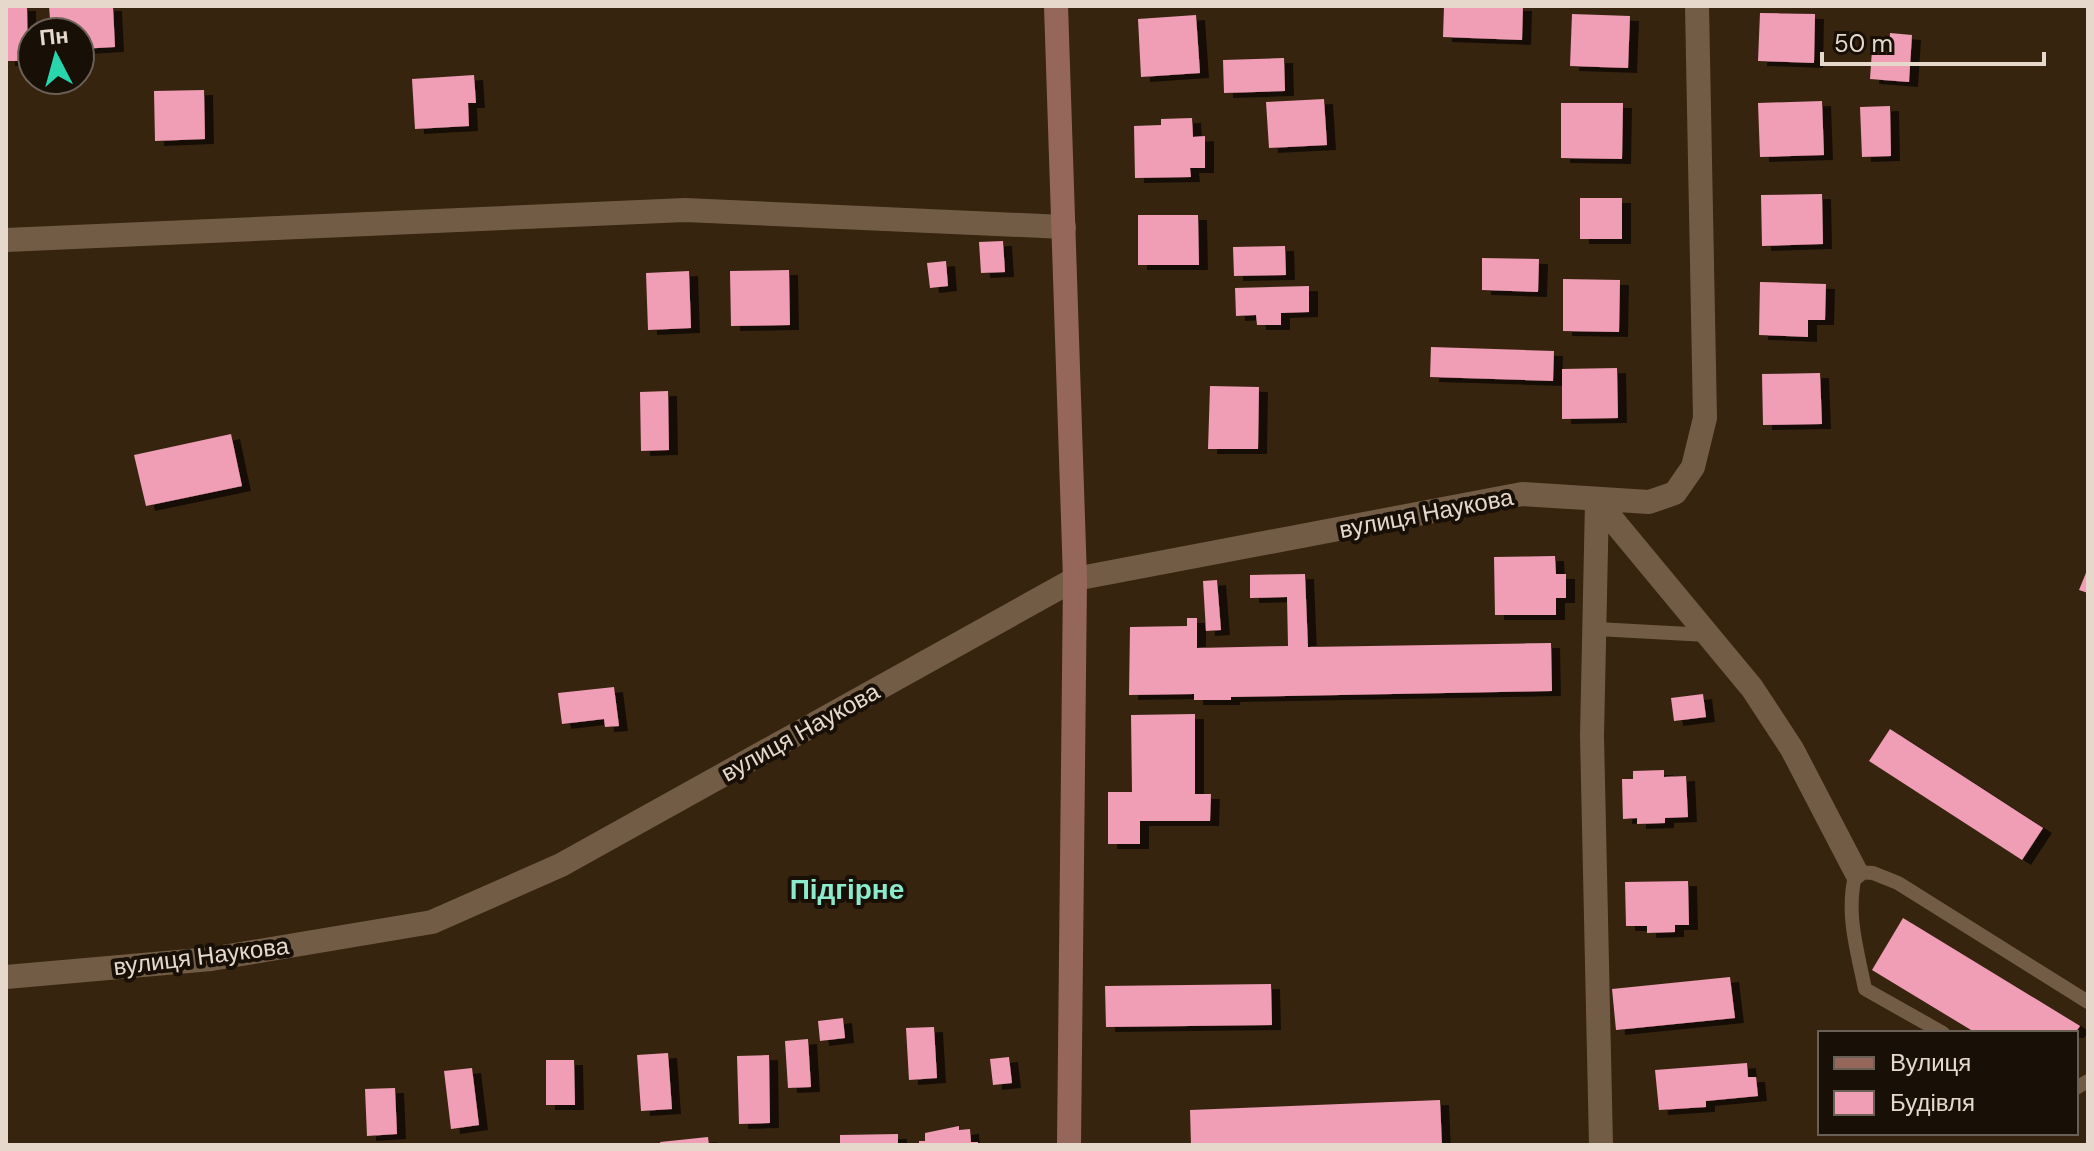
<svg xmlns="http://www.w3.org/2000/svg" width="2094" height="1151" viewBox="0 0 2094 1151" font-family="'DM Sans',sans-serif">
<style>
.building{fill:#f09db6;filter:url(#shadow)}
.lines{fill:none;stroke-linecap:round;stroke-linejoin:round}
.lane{stroke:#725c45;stroke-width:14}
.street{stroke:#725c45;stroke-width:24}
.secondary{stroke:#94675a;stroke-width:24}
.labels{text-anchor:middle;dominant-baseline:central;stroke-width:8;stroke-linejoin:round;paint-order:stroke}
.street-label{font-size:24px;fill:#e6d9cc;stroke:#180f07}
.quarter-label{font-size:28px;font-weight:bold;fill:#8ceacd;stroke:#180f07}
</style>
<defs>
<filter id="shadow"><feDropShadow dx="9" dy="5" stdDeviation="0" flood-color="#0009"/></filter>
</defs>
<rect width="100%" height="100%" fill="#37240e"/>
<path class="building" d="M6 6H27L28 61H6Z
M49 6H113L115 47 80 49V32H51Z
M1444 6H1523L1522 40 1443 37Z
M1760 13 1815 14 1814 63 1758 61Z
M1572 14 1630 16 1628 68 1570 66Z
M1196 15 1200 73 1141 77 1138 19Z
M1890 33 1912 35 1909 82 1870 79 1872 50 1889 51Z
M1284 58 1285 91 1224 93 1223 60Z
M474 75 476 103H468L469 126 415 129 412 79Z
M204 90 205 139 155 141 154 91Z
M1324 99 1327 145 1269 148 1266 102Z
M1822 101 1824 155 1760 157 1758 103Z
M1561 103H1623L1622 159 1561 158Z
M1890 106 1891 156 1862 157 1860 107Z
M1192 118 1193 137 1205 136V168H1190L1191 177 1135 178 1134 126 1161 125V119Z
M1822 194 1823 244 1762 246 1761 195Z
M1580 198H1622V239H1580Z
M1138 215H1198L1199 265H1138Z
M1003 241 1005 272 981 273 979 242Z
M1285 246 1286 275 1234 276 1233 247Z
M1482 258 1539 259 1538 292 1482 290Z
M946 261 948 286 930 288 927 263Z
M789 270 790 325 731 326 730 271Z
M689 271 691 328 648 330 646 273Z
M1563 279 1620 280 1619 332 1563 331Z
M1760 282 1826 284 1825 320H1808V337L1759 335Z
M1309 286V312L1281 313V325H1257L1256 315 1236 316 1235 288Z
M1431 347 1554 351 1553 381 1430 377Z
M1617 368 1618 418 1562 419V369Z
M1820 373 1822 424 1763 425 1762 374Z
M1210 386 1259 387 1258 449H1208Z
M668 391 669 450 641 451 640 392Z
M231 434 242 486 146 506 134 455Z
M1555 556 1556 574H1566V598H1556V615H1495L1494 557Z
M2088 568V593L2079 590Z
M1305 574 1308 647 1551 643 1552 691 1231 697V700H1194V694L1129 695 1130 627 1187 626V618H1197V648L1288 646 1287 597 1250 598V575Z
M1217 580 1221 630 1206 631 1203 581Z
M614 687 619 726 605 727 604 719 562 724 558 693Z
M1703 694 1706 717 1674 721 1671 698Z
M1195 714V794H1211L1210 821H1140V844H1108V792H1132L1131 715Z
M1890 729 2043 828 2022 860 1869 761Z
M1664 770V777L1686 776 1688 817 1665 818V823L1637 824V818L1623 819 1622 779H1633V771Z
M1688 881 1689 925H1675V932L1647 933V926H1626L1625 882Z
M1903 918 2080 1026 2075 1033H1976L1872 970Z
M1730 977 1735 1018 1616 1030 1612 989Z
M1271 984 1272 1025 1106 1027 1105 986Z
M843 1018 845 1038 820 1041 818 1021Z
M934 1027 937 1078 909 1080 906 1028Z
M808 1039 811 1087 788 1088 785 1041Z
M668 1053 672 1109 641 1111 637 1055Z
M769 1055 770 1123 739 1124 737 1056Z
M1009 1057 1012 1083 993 1085 990 1059Z
M546 1060H574L575 1105H546Z
M1747 1063 1748 1077H1756L1758 1096 1706 1101V1107L1659 1110 1655 1070Z
M472 1068 479 1125 451 1129 444 1071Z
M395 1088 397 1134 367 1136 365 1089Z
M1440 1100 1442 1145H1191L1190 1110Z
M959 1126V1130L970 1129 971 1142H978V1145H919V1141H925V1133Z
M898 1134V1145H840V1135Z
M708 1137 709 1145H661L660 1142Z"/>
<g class="lines">
<path class="lane" d="M1597 629 1707 635
M1943 1033 1865 989C1857 949 1845 912 1856 872L1873 873 1898 883 2088 1002
M2076 1088 2088 1081"/>
<path class="street" d="M6 240 685 210 1064 227
M1597 501 1592 736 1601 1145
M1597 501 1752 688 1792 749 1856 872
M6 977 211 959 432 922 561 865 1075 579 1522 494 1649 502 1675 493 1693 467 1705 418 1697 6"/>
<path class="secondary" d="M1056 6 1075 579 1069 1145"/>
</g>
<g class="labels">
<g class="street-label">
<text transform="translate(1426 513) rotate(-11)">вулиця Наукова</text>
<text transform="translate(800 732) rotate(-29)">вулиця Наукова</text>
<text transform="translate(201 956) rotate(-7)">вулиця Наукова</text>
</g>
<g class="quarter-label">
<text x="847" y="889">Підгірне</text>
</g>
</g>
<rect width="2094" height="1151" fill="none" stroke="#e6d9cc" stroke-width="16"/>
<rect x="1818" y="1031" width="260" height="104" fill="#180f07" stroke="#6a6056" stroke-width="2"/>
<rect x="1834" y="1057" width="40" height="12" fill="#94675a" stroke="#6a6056" stroke-width="2"/>
<text x="1890" y="1071" font-size="24" fill="#e6d9cc">Вулиця</text>
<rect x="1834" y="1091" width="40" height="24" fill="#f09db6" stroke="#6a6056" stroke-width="2"/>
<text x="1890" y="1111" font-size="24" fill="#e6d9cc">Будівля</text>
<g transform="translate(56 56) rotate(354)"><circle r="38" fill="#180f07" stroke="#6a6056" stroke-width="2"/>
<path d="M0-6L14 30L0 20L-14 30Z" fill="#29d5ad"/>
<text y="-12" font-size="22" font-weight="bold" text-anchor="middle" fill="#e6d9cc">Пн</text>
</g>
<path d="M1822 52v12h222v-12" fill="none" stroke="#e6d9cc" stroke-width="4"/>
<text x="1834" y="52" font-size="24" fill="#e6d9cc" stroke="#180f07" stroke-width="6" paint-order="stroke">50 m</text>
</svg>
